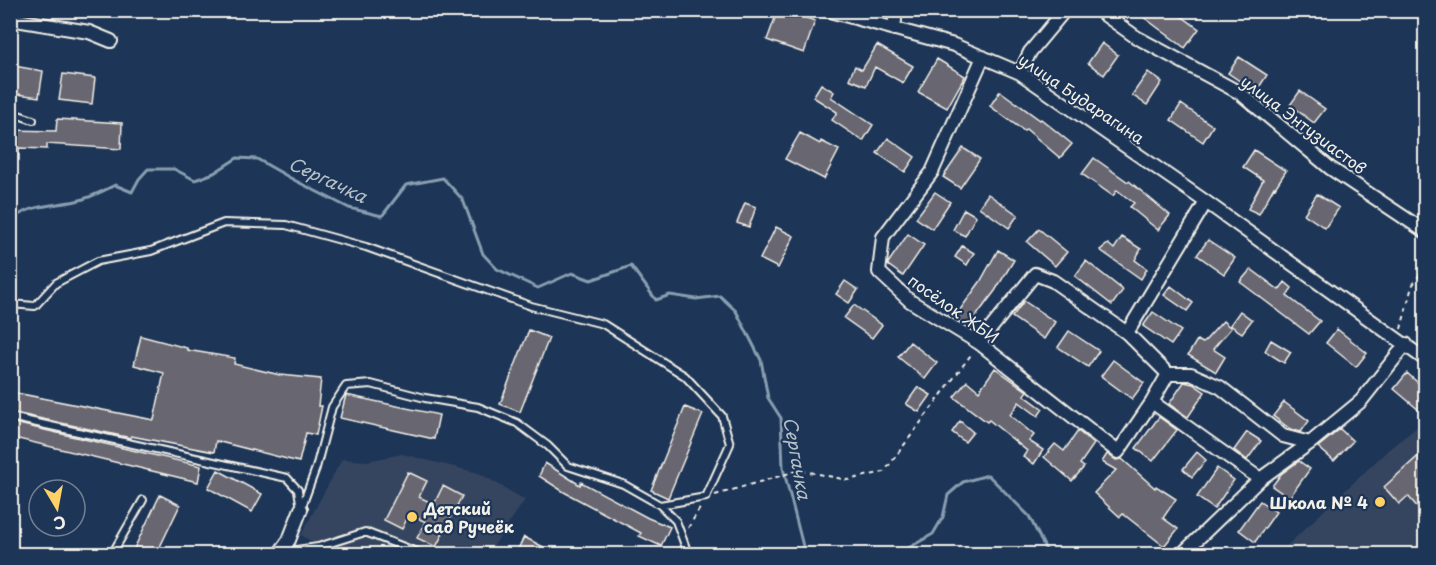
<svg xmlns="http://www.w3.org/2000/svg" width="1436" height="565" viewBox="0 0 1436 565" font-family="'Playpen Sans',sans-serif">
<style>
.built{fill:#34445f}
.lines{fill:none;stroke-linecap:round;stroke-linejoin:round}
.stream{stroke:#899fb0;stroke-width:3}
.building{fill:#686671;stroke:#f4f1e8;stroke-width:1.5}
.lane-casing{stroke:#f4f1e8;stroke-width:10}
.street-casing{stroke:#f4f1e8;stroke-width:16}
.path{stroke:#f4f1e8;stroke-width:2;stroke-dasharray:4.5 4.5;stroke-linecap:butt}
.lane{stroke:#1d3557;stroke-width:6}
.street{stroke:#1d3557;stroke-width:12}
.poi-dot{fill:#ffd166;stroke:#1d3557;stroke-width:2}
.labels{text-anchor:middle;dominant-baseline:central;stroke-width:4.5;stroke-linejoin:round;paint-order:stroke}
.street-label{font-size:16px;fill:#f4f1e8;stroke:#1d3557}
.poi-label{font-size:16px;font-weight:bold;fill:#f4f1e8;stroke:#1d3557;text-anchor:end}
.water-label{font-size:18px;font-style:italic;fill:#b6c1c7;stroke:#1d3557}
</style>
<rect width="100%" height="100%" fill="#1d3557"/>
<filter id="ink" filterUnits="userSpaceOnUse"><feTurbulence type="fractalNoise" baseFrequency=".0167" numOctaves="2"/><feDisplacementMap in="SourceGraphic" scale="12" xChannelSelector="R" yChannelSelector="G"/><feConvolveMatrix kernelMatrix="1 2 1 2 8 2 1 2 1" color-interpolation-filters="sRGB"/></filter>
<g filter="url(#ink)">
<path class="built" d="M1425 421V554H1278L1389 449Z
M402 454 479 473 525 500 488 554H385L367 546 333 554 301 535 342 459 367 461Z"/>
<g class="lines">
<path class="stream" d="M10 222C27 204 53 206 76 201 90 198 103 191 115 185L132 192 139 179 148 169H174L195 180 214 173 237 158 257 159 294 180 349 208 382 216 406 185 443 178 463 200 483 254 497 269 538 288 572 273 591 280 631 266 656 300 670 295 696 299 720 296 736 311 761 360 768 398 781 418 783 468 805 554
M898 554 933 534 943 517 948 495 963 482 988 475 1029 516 1048 554"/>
</g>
<path class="building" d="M778 10H785L815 21 804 53 767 40Z
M1134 10H1173L1199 29 1185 48Z
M1102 43 1118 55 1104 75 1088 63Z
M877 45 913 66 903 83 875 67 866 86 849 79 855 66 862 70Z
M1239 57 1267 75 1256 92 1228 73Z
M937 59 965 76 947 108 918 92Z
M14 66 43 71 39 97 10 93Z
M1148 72 1162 82 1147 105 1132 95Z
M63 74 95 78 92 104 59 100Z
M821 84 834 92 831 97 873 125 863 141 832 120 837 112 813 97Z
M1000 91 1040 120 1041 119 1072 144 1060 158 1026 129 1024 131 990 106Z
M1300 91 1325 109 1314 123 1290 105Z
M1181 104 1213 126 1203 142 1171 120Z
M57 119 122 123 121 149 47 144V149L19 148V160H10V130L56 131Z
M800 133 820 144 821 141 839 150 824 179 785 159Z
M888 138 915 157 905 172 877 153Z
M963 148 980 159 960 188 943 177Z
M1254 150 1286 171 1275 188 1274 187 1259 214 1248 209 1263 180 1243 167Z
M1094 158 1128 182 1129 181 1170 215 1158 230 1130 207 1134 203 1117 190 1113 196 1082 174Z
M935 192 950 202 932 229 916 218Z
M988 194 1018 215 1009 228 979 207Z
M1317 194 1339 208 1325 228 1304 214Z
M745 203 756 207 749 227 737 223Z
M964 209 976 216 965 236 953 230Z
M776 227 794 236 778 268 760 259Z
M1039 229 1067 252 1055 266 1027 242Z
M908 234 924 245 903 276 888 265V263Z
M1122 237 1141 249 1135 260 1147 269 1141 279 1100 250 1108 244 1114 249Z
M1208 240 1235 258 1224 274 1197 255Z
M962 246 974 253 967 265 955 257Z
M998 250 1014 260 995 291 968 327 954 318 980 282Z
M1086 261 1123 290 1112 305 1075 276Z
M1251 269 1279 290 1285 282 1292 288 1287 296 1320 321 1309 334 1240 282Z
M845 281 858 290 849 303 836 294Z
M1171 286 1193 303 1187 311 1164 295Z
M1024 301 1055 322 1044 339 1012 317Z
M854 305 882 325 872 338 844 318Z
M1240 311 1252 320 1242 333 1230 325Z
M1153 312 1181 331 1171 345 1143 326Z
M1223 321 1231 328 1213 349 1225 357 1216 372 1188 355 1197 340 1203 343Z
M1337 329 1367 353 1356 367 1326 343Z
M529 330 549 338 520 412 500 404Z
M1069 331 1099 351 1088 367 1058 347Z
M141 336 187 348V350L235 358 234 364 280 375 321 379 318 406H322L316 435 306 433 299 462 216 441 214 452 131 436V438L10 412 11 392 154 420 164 373 134 365Z
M1271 340 1291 352 1284 363 1265 351Z
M910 342 937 363 925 379 898 357Z
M1113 360 1144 383 1132 399 1101 376Z
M995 368 1027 391 1024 395 1043 409 1038 416 1019 402 1010 415 1034 435 1029 441 1043 450 1034 464 1023 457 1027 451 989 420 987 422 954 397 967 381 979 391Z
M1407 373 1425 389V404L1420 411 1394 389Z
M1184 382 1193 384 1205 392 1188 417 1169 404Z
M918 387 931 395 919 412 906 404Z
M346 395 439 415 434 439 340 418Z
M1284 402 1309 421 1301 432 1290 429 1273 416Z
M685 407 703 414 668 498 651 490Z
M1159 417 1177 430 1153 461 1136 448Z
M960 421 973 432 965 442 952 432Z
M10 422 201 466 198 482 10 437Z
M1340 429 1353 441 1334 461 1318 447Z
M1078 431 1094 444 1080 464 1084 467 1072 481 1044 457 1055 444 1064 451Z
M1247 432 1261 441 1247 460 1234 450Z
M1425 450V516L1408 496 1399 504 1384 487Z
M1197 452 1206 460 1192 477 1183 469Z
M1107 454 1116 460 1122 459 1155 488 1156 486 1176 499 1163 518 1178 529 1164 546 1123 514 1120 517 1094 493 1116 470 1102 462Z
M1299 461 1310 469 1289 498 1272 486 1281 474Z
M545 463 580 485 581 482 648 518 670 527 661 546 639 536 641 533 564 492 539 476Z
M1217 468 1234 480 1214 509 1197 497Z
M218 470 262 494 252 512 208 488Z
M408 472 427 481 419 497 434 504 443 486 462 496 436 547 417 538 426 522 409 514 402 529 384 520Z
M160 495 180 505 156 555H131Z
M1260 501 1276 512 1255 542 1239 530Z
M524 537 559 555H515Z"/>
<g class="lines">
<defs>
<path id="lane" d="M10 112 33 120
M10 304 35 306 56 283 98 261 151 251 224 223 286 225 366 247 531 306 603 324 685 376 722 416 730 444 706 497 660 505
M10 417 287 478 298 490 301 509
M301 509 316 468 332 407 346 386 371 384 425 398 478 407 517 423 548 446 568 466 623 484 660 505 676 521 686 548 682 554
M112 554 143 500
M286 554 282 552 318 547 365 532 422 554"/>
<path id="street" d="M826 10 954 45 1020 73 1206 202 1426 360
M1098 10 1136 37 1240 93 1330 168 1426 232
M10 19 89 32 111 41
M894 29 896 10
M1020 73 1030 52 1065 10
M1127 333 1206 202
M979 343 1035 274 1053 281 1127 333 1168 374 1152 402 1118 452 979 343 910 301 879 272 883 237 932 172 983 57
M1168 374H1191L1220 387 1283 436 1310 443 1361 401 1406 344
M1152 402 1260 479 1310 443
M279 554 289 540 301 509
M1182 554 1260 479"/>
</defs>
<use href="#lane" class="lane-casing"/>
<use href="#street" class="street-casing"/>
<path class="path" d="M1401 329 1412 286 1426 266
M715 495 800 470 847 480 884 472 973 352
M688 528 702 505"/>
<use href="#lane" class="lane"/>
<use href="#street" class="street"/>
</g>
</g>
<g class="poi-dot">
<circle cx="1380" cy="502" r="6"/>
<circle cx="412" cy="517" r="6"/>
</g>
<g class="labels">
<g class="street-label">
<text transform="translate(1082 98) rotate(34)">улица Бударагина</text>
<text transform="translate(1304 124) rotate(37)">улица Энтузиастов</text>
<text transform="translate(954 308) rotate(35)">посёлок ЖБИ</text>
</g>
<g class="poi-label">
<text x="1368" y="502">Школа № 4</text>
<text x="424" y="508" text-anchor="start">Детский<tspan x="424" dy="18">сад Ручеёк</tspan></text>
</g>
<g class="water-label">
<text transform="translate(328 179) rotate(25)">Сергачка</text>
<text transform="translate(798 458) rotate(80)">Сергачка</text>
</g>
</g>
<rect width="1436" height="565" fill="none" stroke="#1d3557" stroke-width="36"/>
<rect x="18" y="18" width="1400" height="529" fill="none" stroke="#f4f1e8" stroke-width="2" filter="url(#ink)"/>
<g transform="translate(57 508) rotate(170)"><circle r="28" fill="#1d3557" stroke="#738091" stroke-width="1.5"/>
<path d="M0-4.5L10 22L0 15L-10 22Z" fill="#ffd166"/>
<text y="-9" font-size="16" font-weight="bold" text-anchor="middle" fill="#f4f1e8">С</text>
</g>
</svg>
